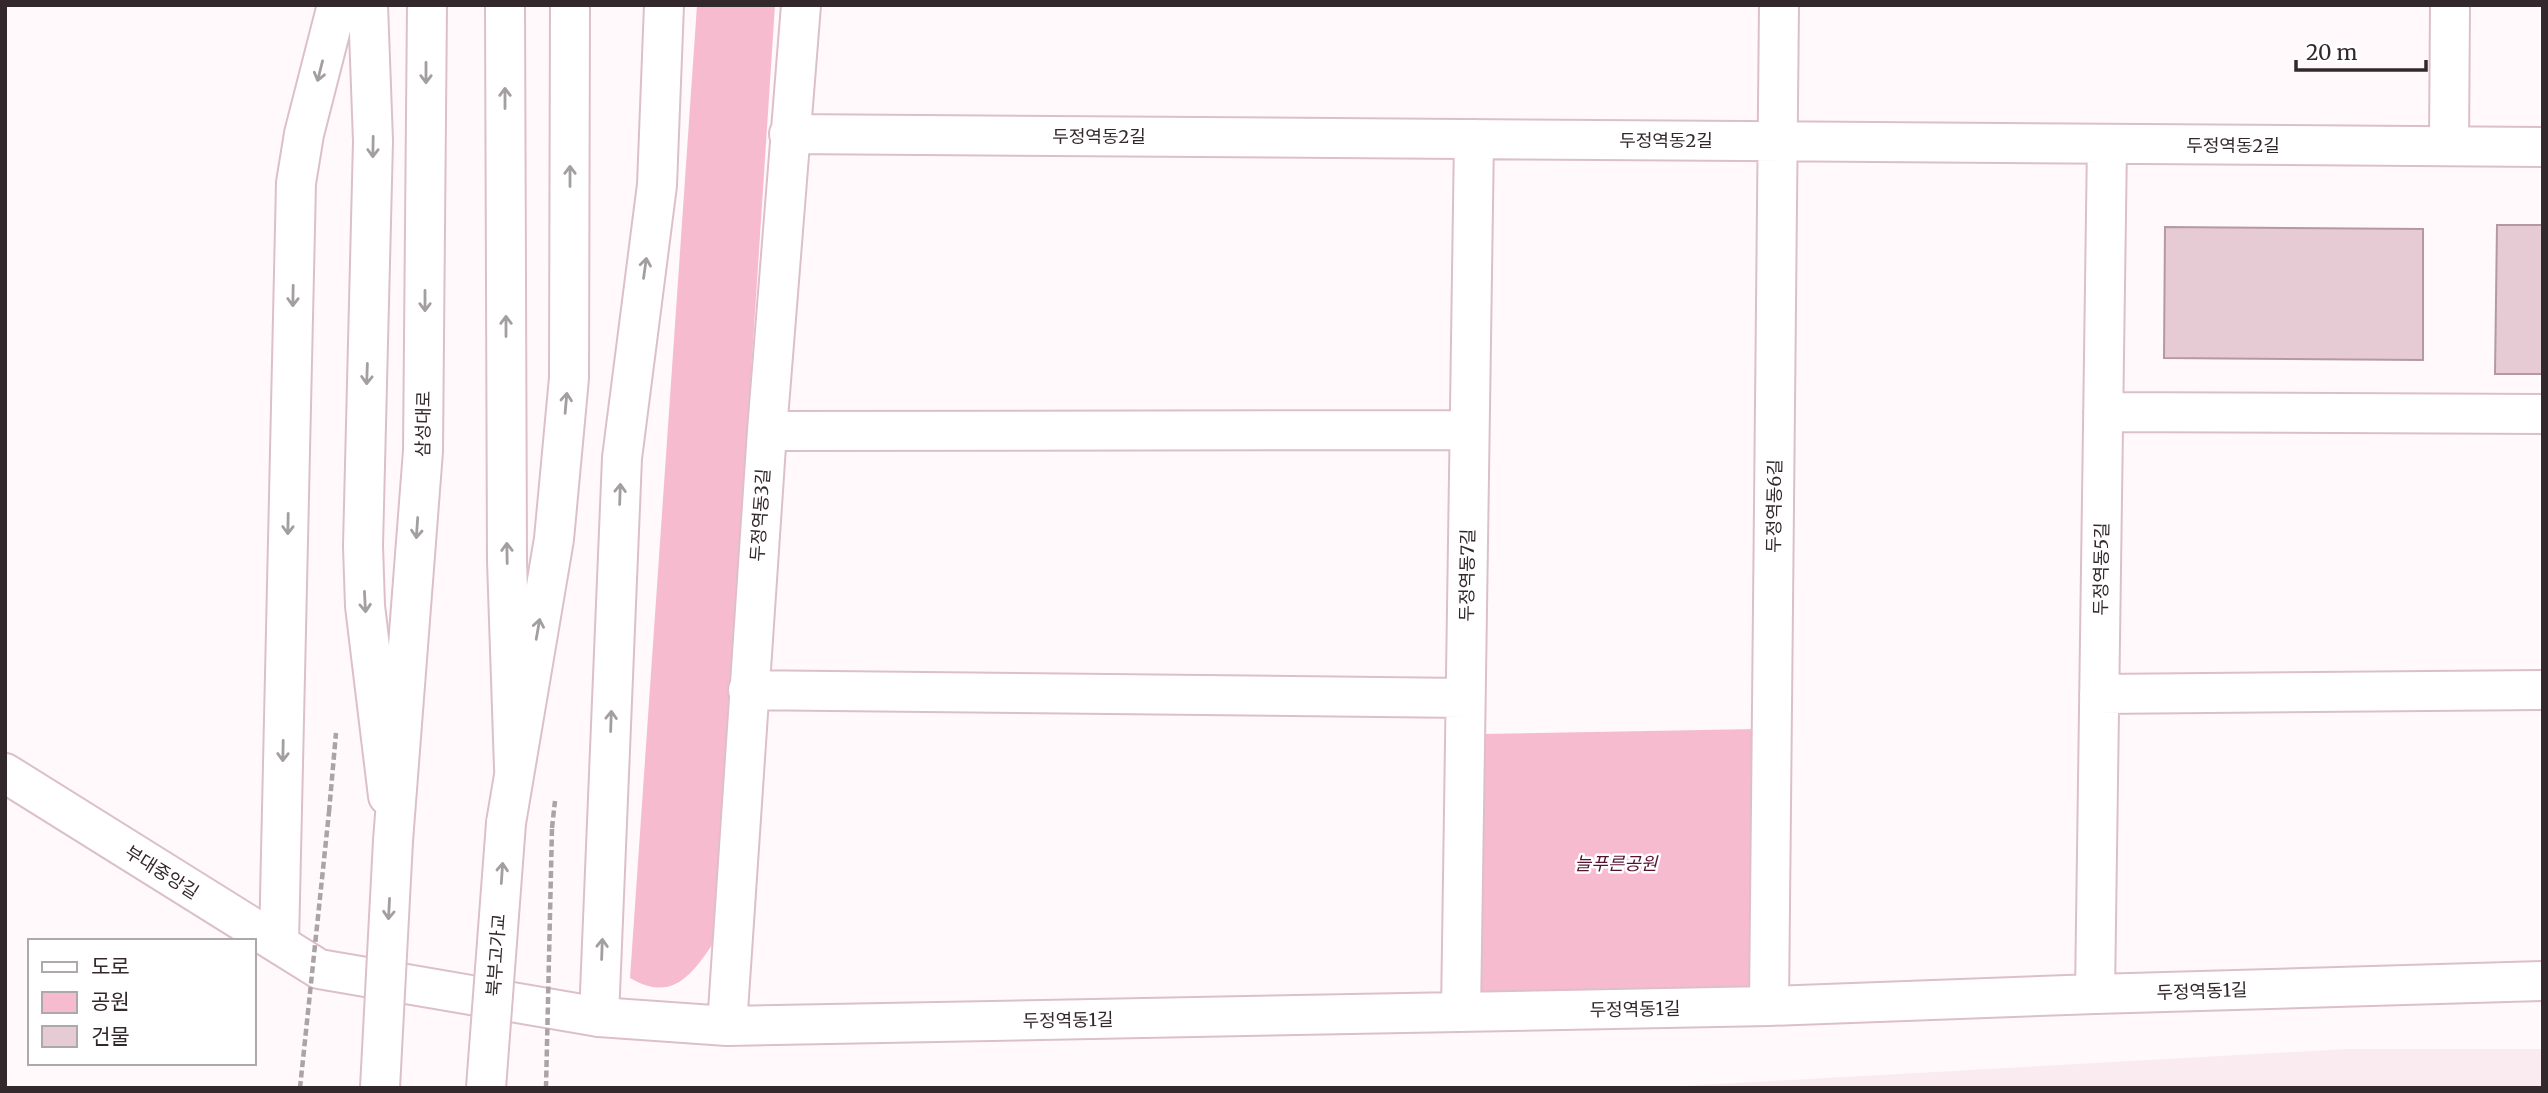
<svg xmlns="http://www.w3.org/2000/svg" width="2548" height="1093" viewBox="0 0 2548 1093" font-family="Merriweather,'Noto Sans KR',serif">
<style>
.built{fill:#faebf0}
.green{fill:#f7bbcf}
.building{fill:#e7cbd4;stroke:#b499a2;stroke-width:2}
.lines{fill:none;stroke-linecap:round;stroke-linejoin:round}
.street-casing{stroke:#dcc0c8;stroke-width:42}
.secondary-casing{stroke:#dcc0c8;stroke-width:42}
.highway-casing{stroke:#dcc0c8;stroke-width:42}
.path{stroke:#aba3a6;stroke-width:4.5;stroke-dasharray:7 3.5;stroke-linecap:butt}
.street{stroke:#fff;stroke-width:38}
.secondary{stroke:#fff;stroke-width:38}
.highway{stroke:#fff;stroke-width:38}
.secondary-bridge-casing{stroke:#dcc0c8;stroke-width:42;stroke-linecap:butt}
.path-bridge{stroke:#aba3a6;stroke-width:4.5;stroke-dasharray:7 3.5;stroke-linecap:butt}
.secondary-bridge{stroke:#fff;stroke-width:38}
.oneway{stroke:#a39ea0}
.labels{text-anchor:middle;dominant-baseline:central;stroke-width:5;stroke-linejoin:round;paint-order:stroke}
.street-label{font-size:18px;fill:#33282c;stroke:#fff}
.park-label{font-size:18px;font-style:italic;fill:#571232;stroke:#fff}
</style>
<rect width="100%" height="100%" fill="#fff9fb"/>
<path class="built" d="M2347 1049H2543V1088H1647Z"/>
<path class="green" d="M697 5H775L714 942C692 975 672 1003 630 978Z
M1757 729 1755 991 1474 996 1479 734Z"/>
<path class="building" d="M2497 225H2543V374H2495Z
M2165 227 2423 229V360L2164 358Z"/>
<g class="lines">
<defs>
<path id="street" d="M789 134 2543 147
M2449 146 2450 5
M2103 412 2543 414
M767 431 1469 430
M748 690 1465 698
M2099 694 2543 690
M5 773 319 969 599 1017 727 1026 1769 1006 2095 994 2543 981
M2095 994 2107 144
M1769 1006 1779 5
M1461 1012 1474 139
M727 1026 767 431 801 5"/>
<path id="secondary" d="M368 5 373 141 363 546 365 606 388 796
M506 823 554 539 569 378 570 5
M279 943 296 183 304 134 337 5
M599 1017 622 458 657 185 664 5"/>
<path id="highway" d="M505 5 507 561 514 768
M393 841 423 451 427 5"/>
</defs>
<use href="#street" class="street-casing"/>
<use href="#secondary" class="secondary-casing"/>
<use href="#highway" class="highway-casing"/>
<path class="path" d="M329 812 336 733
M552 828 555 801"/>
<use href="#street" class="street"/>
<use href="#secondary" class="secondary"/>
<use href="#highway" class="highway"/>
<defs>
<path id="secondary-bridge" d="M380 1088 393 841
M486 1088 506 823"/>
</defs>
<use href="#secondary-bridge" class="secondary-bridge-casing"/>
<path class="path-bridge" d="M300 1088 329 812
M546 1088 552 828"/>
<use href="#secondary-bridge" class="secondary-bridge"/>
</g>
<defs><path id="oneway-shaft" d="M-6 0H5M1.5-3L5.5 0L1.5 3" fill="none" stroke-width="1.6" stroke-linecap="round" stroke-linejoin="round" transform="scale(1.75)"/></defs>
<g class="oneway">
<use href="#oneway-shaft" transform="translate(320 71) rotate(104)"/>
<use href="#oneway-shaft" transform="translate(426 73) rotate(90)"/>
<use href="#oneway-shaft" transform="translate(505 98) rotate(-90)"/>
<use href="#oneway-shaft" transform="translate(373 147) rotate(91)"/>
<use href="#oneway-shaft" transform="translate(570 176) rotate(-90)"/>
<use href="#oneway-shaft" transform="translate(645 268) rotate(-82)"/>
<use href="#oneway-shaft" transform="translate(293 296) rotate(91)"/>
<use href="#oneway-shaft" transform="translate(425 301) rotate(90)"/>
<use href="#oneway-shaft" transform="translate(506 326) rotate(-90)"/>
<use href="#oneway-shaft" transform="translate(367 374) rotate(92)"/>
<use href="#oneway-shaft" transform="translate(566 403) rotate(-85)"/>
<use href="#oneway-shaft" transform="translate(620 494) rotate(-88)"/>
<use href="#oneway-shaft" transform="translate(288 524) rotate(91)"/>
<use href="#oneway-shaft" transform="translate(417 528) rotate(94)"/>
<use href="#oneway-shaft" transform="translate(507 553) rotate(-91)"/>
<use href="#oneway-shaft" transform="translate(365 602) rotate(87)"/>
<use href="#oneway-shaft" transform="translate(538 629) rotate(-80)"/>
<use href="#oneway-shaft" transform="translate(611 721) rotate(-88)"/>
<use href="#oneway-shaft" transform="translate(283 751) rotate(91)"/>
<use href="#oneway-shaft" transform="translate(502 873) rotate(-86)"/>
<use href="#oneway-shaft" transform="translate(389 909) rotate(93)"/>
<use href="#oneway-shaft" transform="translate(602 949) rotate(-88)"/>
</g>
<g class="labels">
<g class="street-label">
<text x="1099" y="136">두정역동2길</text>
<text x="1666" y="140">두정역동2길</text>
<text x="2233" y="145">두정역동2길</text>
<text transform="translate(423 424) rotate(-89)">삼성대로</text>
<text transform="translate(1774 506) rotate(-89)">두정역동6길</text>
<text transform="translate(760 515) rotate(-86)">두정역동3길</text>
<text transform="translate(2101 569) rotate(-89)">두정역동5길</text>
<text transform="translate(1467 575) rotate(-89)">두정역동7길</text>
<text transform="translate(162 872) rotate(32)">부대중앙길</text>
<text transform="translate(496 955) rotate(-86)">북부고가교</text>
<text transform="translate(2202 991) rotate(-2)">두정역동1길</text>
<text transform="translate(1635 1009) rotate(-1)">두정역동1길</text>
<text transform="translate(1068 1020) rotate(-1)">두정역동1길</text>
</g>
<g class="park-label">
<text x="1616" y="863">늘푸른공원</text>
</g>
</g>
<rect width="2548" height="1093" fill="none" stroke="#33282c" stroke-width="14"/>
<rect x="28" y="939" width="228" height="126" fill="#ffffff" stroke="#ada9ab" stroke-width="2"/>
<rect x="42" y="962" width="35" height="10" fill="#ffffff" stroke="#ada9ab" stroke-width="2"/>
<text x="91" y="974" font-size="21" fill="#33282c">도로</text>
<rect x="42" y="992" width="35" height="21" fill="#f7bbcf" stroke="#ada9ab" stroke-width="2"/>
<text x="91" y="1009" font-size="21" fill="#33282c">공원</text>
<rect x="42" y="1026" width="35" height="21" fill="#e7cbd4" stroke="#ada9ab" stroke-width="2"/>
<text x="91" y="1044" font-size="21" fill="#33282c">건물</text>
<path d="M2296 60v10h130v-10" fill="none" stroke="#33282c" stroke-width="3.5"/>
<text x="2306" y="60" font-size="21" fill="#33282c" stroke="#ffffff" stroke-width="5" paint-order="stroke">20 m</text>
</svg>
